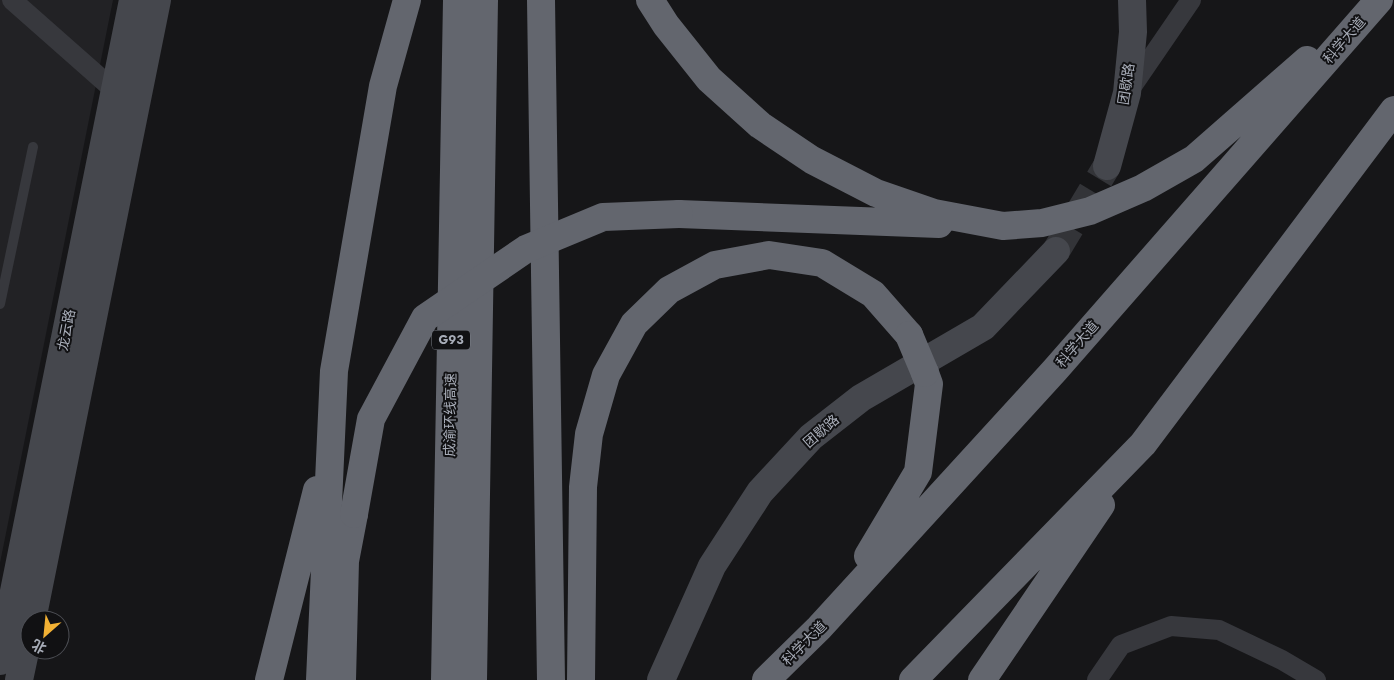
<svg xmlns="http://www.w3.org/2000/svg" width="1394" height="680" viewBox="0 0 1394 680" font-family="Jost,'Noto Sans SC',sans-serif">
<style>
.built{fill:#222225}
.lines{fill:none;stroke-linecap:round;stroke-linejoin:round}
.secondary-tunnel{stroke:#333438;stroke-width:28;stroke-dasharray:28 14;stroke-linecap:butt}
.lane{stroke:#37383d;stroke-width:10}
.street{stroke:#37383d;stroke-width:20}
.secondary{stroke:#45474d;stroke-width:28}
.highway{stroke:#63666e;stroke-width:28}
.highway-bridge{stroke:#63666e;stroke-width:28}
.labels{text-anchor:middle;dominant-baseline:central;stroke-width:4;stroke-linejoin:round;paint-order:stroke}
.shield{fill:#111113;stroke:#7b7e86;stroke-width:1}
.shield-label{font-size:12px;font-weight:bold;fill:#a8adb8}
.street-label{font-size:14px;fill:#a8adb8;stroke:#111113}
</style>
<rect width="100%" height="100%" fill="#161618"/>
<path class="built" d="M0 0H113L0 563Z"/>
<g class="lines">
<path class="secondary-tunnel" d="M1056 251 1107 166"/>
<path class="lane" d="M0 304 33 147"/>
<path class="street" d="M12 0 123 98
M1128 92 1191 0
M1097 680 1121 645 1171 626 1219 630 1282 660 1316 680"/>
<path class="secondary" d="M1107 166 1127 93 1133 32 1132 0
M32 620 157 0
M0 661 133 0
M19 680 30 628
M661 680 712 566 760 492 811 437 861 398 983 327 1056 251"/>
<path class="highway" d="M541 0 551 680
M650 0 666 25 709 79 760 125 812 160 876 193 934 213 1003 226 1042 223 1090 211 1143 188 1194 159 1307 60
M679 214 939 224
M868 556 918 472 929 384 925 373
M269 680 317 490
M320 680 334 371 383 86 407 0
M342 680 345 561 354 514
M445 680 457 0
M473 680 484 0
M581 680 583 487 589 434 606 375 634 324 669 290 715 265 769 255 822 263 873 294 909 335
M766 680 819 628 1055 370 1379 0
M913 680 1143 444 1394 110
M982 680 1101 505"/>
<path class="highway-bridge" d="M909 335 925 373
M354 514 371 419 425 318 526 249 603 217 679 214"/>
</g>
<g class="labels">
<rect class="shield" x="432" y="330.5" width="38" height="19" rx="4"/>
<g class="shield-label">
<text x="451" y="340">G93</text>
</g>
<g class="street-label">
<text transform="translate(1344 40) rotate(-49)">科学大道</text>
<text transform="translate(1126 84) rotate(-81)">团歇路</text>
<text transform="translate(66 330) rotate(-79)">龙云路</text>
<text transform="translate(1077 344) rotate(-49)">科学大道</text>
<text transform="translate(450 415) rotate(-89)">成渝环线高速</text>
<text transform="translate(821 431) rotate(-41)">团歇路</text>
<text transform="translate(804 643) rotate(-45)">科学大道</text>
</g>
</g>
<g transform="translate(45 635) rotate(207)"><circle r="24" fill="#111113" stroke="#4d4f55"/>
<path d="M0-4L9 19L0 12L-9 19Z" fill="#f2b134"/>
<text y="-8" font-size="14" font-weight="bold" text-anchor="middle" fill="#a8adb8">北</text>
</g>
</svg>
